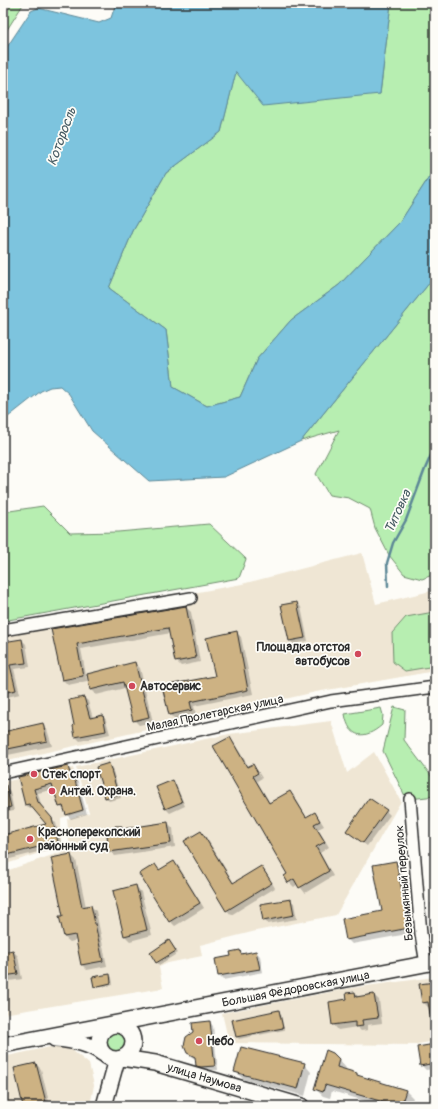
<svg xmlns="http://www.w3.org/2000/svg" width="438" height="1109" font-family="Pangolin,sans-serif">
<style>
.built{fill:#efe6d4}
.green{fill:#b7eeb1;stroke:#718c6e}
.water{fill:#7dc4de;stroke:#5c8796}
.shadow{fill:#0003}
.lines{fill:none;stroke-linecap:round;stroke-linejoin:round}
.stream{stroke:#5c8796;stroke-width:2.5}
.building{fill:#cdb283;stroke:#2b2b2b}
.street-casing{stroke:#2b2b2b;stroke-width:14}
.secondary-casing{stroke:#2b2b2b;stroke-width:18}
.street{stroke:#fdfcf7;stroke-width:11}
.secondary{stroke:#fdfcf7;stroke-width:15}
.poi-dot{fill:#d1495b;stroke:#fdfcf7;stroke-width:1.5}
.labels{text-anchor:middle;stroke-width:3.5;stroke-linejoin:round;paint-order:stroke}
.poi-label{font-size:12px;font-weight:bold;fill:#2b2b2b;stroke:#fdfcf7;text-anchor:start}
.street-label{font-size:12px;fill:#2b2b2b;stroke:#fdfcf7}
.water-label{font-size:13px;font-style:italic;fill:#445961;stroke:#fdfcf7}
</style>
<rect width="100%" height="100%" fill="#fdfcf7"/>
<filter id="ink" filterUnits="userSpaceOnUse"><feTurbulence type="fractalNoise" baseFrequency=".025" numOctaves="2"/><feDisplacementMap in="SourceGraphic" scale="8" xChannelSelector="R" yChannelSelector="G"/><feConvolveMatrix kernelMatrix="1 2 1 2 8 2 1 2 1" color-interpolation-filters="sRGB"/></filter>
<g filter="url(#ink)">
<path class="built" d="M362 553 376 604 435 590V671L316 692 3 762V628L242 584Z
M331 721 347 773 374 752 401 801 336 915 256 931 200 945 202 956 168 963 159 967 163 988 3 1014V872L70 849 67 819 89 813 76 767 229 734Z
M73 768 84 811 61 818V846L3 865V782Z
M435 977V1041L413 1045 229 1043 222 1013 351 988Z
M50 1047 72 1050 89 1064 94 1085 90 1106H3V1057Z"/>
<path class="green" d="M3 3H24L3 36Z
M391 3H435V168L400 222 339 285 291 320 257 359 240 397 207 406 173 387 166 330 109 288 133 231 166 173 221 132 236 71 380 94Z
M435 276V574L422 579 404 574 389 555 375 528 370 509 349 498 329 495 316 474 339 430 301 441Z
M43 506 70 533 118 532 209 524 246 559 239 578 3 621V512Z
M434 612 435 666 405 671 393 662 392 633 406 617Z
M394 707 405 710 404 740 435 781V796L410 799 406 798 383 751Z
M381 708 383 715 382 725C365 740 349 739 345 714Z
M104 1042a12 12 0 1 1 24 0a12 12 0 1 1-24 0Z"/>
<path class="water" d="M116 3H391L380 94 263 106 236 72 221 132 166 173 133 231 109 288 166 330 173 387 207 406 240 397 257 359 291 320 339 285 400 222 435 168V276L301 441 224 477 149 481 92 431 69 394 60 386 50 387 41 391 3 421V53L31 11 38 8 99 23 111 18Z"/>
<path class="shadow" d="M297 603 301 607 308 641 293 644 290 640Z
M186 607 191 612 200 662 181 666 176 661 171 633 81 649 86 675 135 663 140 668 153 722 139 725 134 720 125 688 96 695 91 690 88 676H86L87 681 68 685 63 680 52 630Z
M236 632 241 637 253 694 194 706 196 715 175 720 170 715 216 677Z
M22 640 26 644 30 667 14 669 20 694 3 698V643Z
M84 698 88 701 93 718 103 716 106 720 110 734 80 741 76 737 74 726Z
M42 724 47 729 52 746 3 756V733Z
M229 738 234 743 249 767 252 765 257 770 262 778 257 781 270 803 290 792 295 797 307 818 315 813 319 818 324 826 318 829 329 847 320 853 333 876 305 893 298 884 294 887 289 882V875Z
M108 764 112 768 121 798 109 801 106 798Z
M67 767 71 771 73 778 78 782 87 814 71 819 67 815 66 810H64L60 806 55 789 38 793 42 808 56 823 62 846 6 860 3 858V836L48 825 34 808 30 809 26 805 20 778Z
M172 781 176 785 185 806 170 813 166 809 157 788Z
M6 787 10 791 14 811 3 813V788Z
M386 811 390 815 367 846 347 831Z
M168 823 173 828 175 847 115 856 110 851 121 827 124 830Z
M201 832 206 837 234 883 261 867 265 871 275 888 231 915 227 910Z
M71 855 76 860 86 907 91 906 96 911 107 966 87 970 82 965 77 940 70 942 64 937V916Z
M174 862 179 867 204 908 175 926 170 921 155 865 160 870Z
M396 862 401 867 413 933 352 944 347 939 383 912Z
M136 886 141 892 152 935 130 941 125 936Z
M290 900 294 903 297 919 268 924 264 920Z
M435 902V926L432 923 430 903Z
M172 944 178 953 159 965 151 954Z
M13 951 18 956 22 979 3 982V952Z
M240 951 243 955 256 952 260 956 263 972 223 980 219 976 216 960 232 957Z
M109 975 112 977 113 985 97 988 95 986Z
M435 983V1038L430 1007H428L423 1002Z
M355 993 359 998 374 995 379 1000 382 1023 367 1025 368 1030 361 1031 357 1027 338 1030 333 1024Z
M279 1011 281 1014 284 1030 239 1039 237 1037Z
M210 1022 213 1026 218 1070H205L200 1069 197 1065 196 1059 192 1057 188 1053 194 1033Z
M435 1045V1069L426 1070 421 1065Z
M333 1053 346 1068 345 1070 357 1074 360 1077 405 1090 413 1098 410 1106H381L332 1091 330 1098 323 1096 315 1089Z
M36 1064 41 1069 50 1106H24Z
M304 1064 311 1072 305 1096 243 1079 236 1072Z"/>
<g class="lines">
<path class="stream" d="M388 586 387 563 393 543 406 520 425 469 435 446"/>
</g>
<path class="building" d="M297 602 305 638 289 641 281 605Z
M186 606 196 658 175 662 168 628 77 644 83 676 62 680 51 629Z
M237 631 248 690 190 702 192 710 169 715 162 686 215 676 206 638Z
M22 639 26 663 10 665 16 690 3 693V642Z
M135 662 149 717 133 721 123 682 90 690 87 674Z
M84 697 90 718 103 715 106 731 75 737 73 726 74 725 69 700Z
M43 723 47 741 3 750V732Z
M230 737 247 767 253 764 258 773 253 776 269 803 290 791 306 817 315 812 320 821 314 824 325 842 316 847 329 871 299 888 294 879 288 883 284 876 287 874 213 746Z
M109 763 118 794 105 798 96 767Z
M68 766 71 778 74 777 83 810 66 815 63 806 59 807 52 784 34 789 38 802 52 818 58 842 3 856V835L46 824 29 804 25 805 18 777Z
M173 780 182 802 165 809 156 787Z
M3 785H6L11 807 3 809Z
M369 798 387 810 363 843 346 831Z
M168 822 171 843 109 852 107 835 116 834 115 826H122V829Z
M201 831 233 883 261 866 272 883 226 911 184 841Z
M71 854 82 907 91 905 103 961 81 965 75 935 64 937 59 916H63L51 858Z
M174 861 200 903 169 922 139 874 155 864 159 870Z
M396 861 409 928 346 940 342 919 382 911 373 865Z
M136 885 147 930 124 936 113 891Z
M291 899 294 915 263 921 260 904Z
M169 940 176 951 156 963 150 953Z
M13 950 18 974 3 976V952Z
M240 950 241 954 256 951 260 969 218 976 215 959 231 956 230 952Z
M110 974 111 983 94 987 92 977Z
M435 982V1020H431L428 1002 422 1003 419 984Z
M355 992 356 997 374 994 378 1018 362 1020 363 1026 355 1027V1022L332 1025 329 1002 347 999 346 993Z
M279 1010 283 1028 236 1037 232 1020Z
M210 1021 215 1066 201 1067 196 1066 195 1057 187 1053 184 1046 186 1037 193 1032 192 1023Z
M435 1044V1063L420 1066 417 1047Z
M241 1047 305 1063 298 1089 234 1072Z
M326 1050 333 1053 339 1059 337 1067 357 1073V1075L406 1090 401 1106H397L325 1085 323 1092 314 1089Z
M36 1063 47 1106H23L14 1068Z"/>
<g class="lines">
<g class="street-casing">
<path id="street" d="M3 630 191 598
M3 773 331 701 435 687
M410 799 421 934 426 964"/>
</g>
<g class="secondary-casing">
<g id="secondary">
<circle cx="116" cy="1042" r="17"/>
<path d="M55 1039C70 1040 90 1044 102 1053"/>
<path id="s1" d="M3 1045 435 962"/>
<path id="s2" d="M122 1058 155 1063 301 1106"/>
<path d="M104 1106 116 1063 119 1059"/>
</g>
</g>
<use href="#street" class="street"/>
<use href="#secondary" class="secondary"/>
</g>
</g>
<g class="poi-dot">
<circle cx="358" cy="654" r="4"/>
<circle cx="132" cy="686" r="4"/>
<circle cx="34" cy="774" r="4"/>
<circle cx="52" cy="791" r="4"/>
<circle cx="30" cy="839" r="4"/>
<circle cx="199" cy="1041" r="4"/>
</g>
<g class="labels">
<g class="poi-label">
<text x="350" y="651" text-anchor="end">Площадка отстоя<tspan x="350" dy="14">автобусов</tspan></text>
<text x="140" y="690">Автосервис</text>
<text x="42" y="778">Стек спорт</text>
<text x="60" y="795">Антей. Охрана.</text>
<text x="38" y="836">Красноперекопский<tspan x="38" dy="14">районный суд</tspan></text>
<text x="207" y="1045">Небо</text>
</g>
<g class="street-label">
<text transform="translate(215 713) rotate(-12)" y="4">Малая Пролетарская улица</text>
<text transform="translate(404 883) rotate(-95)" y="4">Безымянный переулок</text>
<text dy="4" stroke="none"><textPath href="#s1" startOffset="298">Большая Фёдоровская улица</textPath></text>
<text dy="4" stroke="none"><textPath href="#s2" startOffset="85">улица Наумова</textPath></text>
</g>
<g class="water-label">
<text transform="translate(61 136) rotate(-70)" y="5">Которосль</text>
<text transform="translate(397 511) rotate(-65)" y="5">Титовка</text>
</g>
</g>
<rect width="438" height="1109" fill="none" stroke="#fdfcf7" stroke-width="16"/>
<rect x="8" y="8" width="422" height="1093" fill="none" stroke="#2b2b2b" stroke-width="1.5" filter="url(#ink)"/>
</svg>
